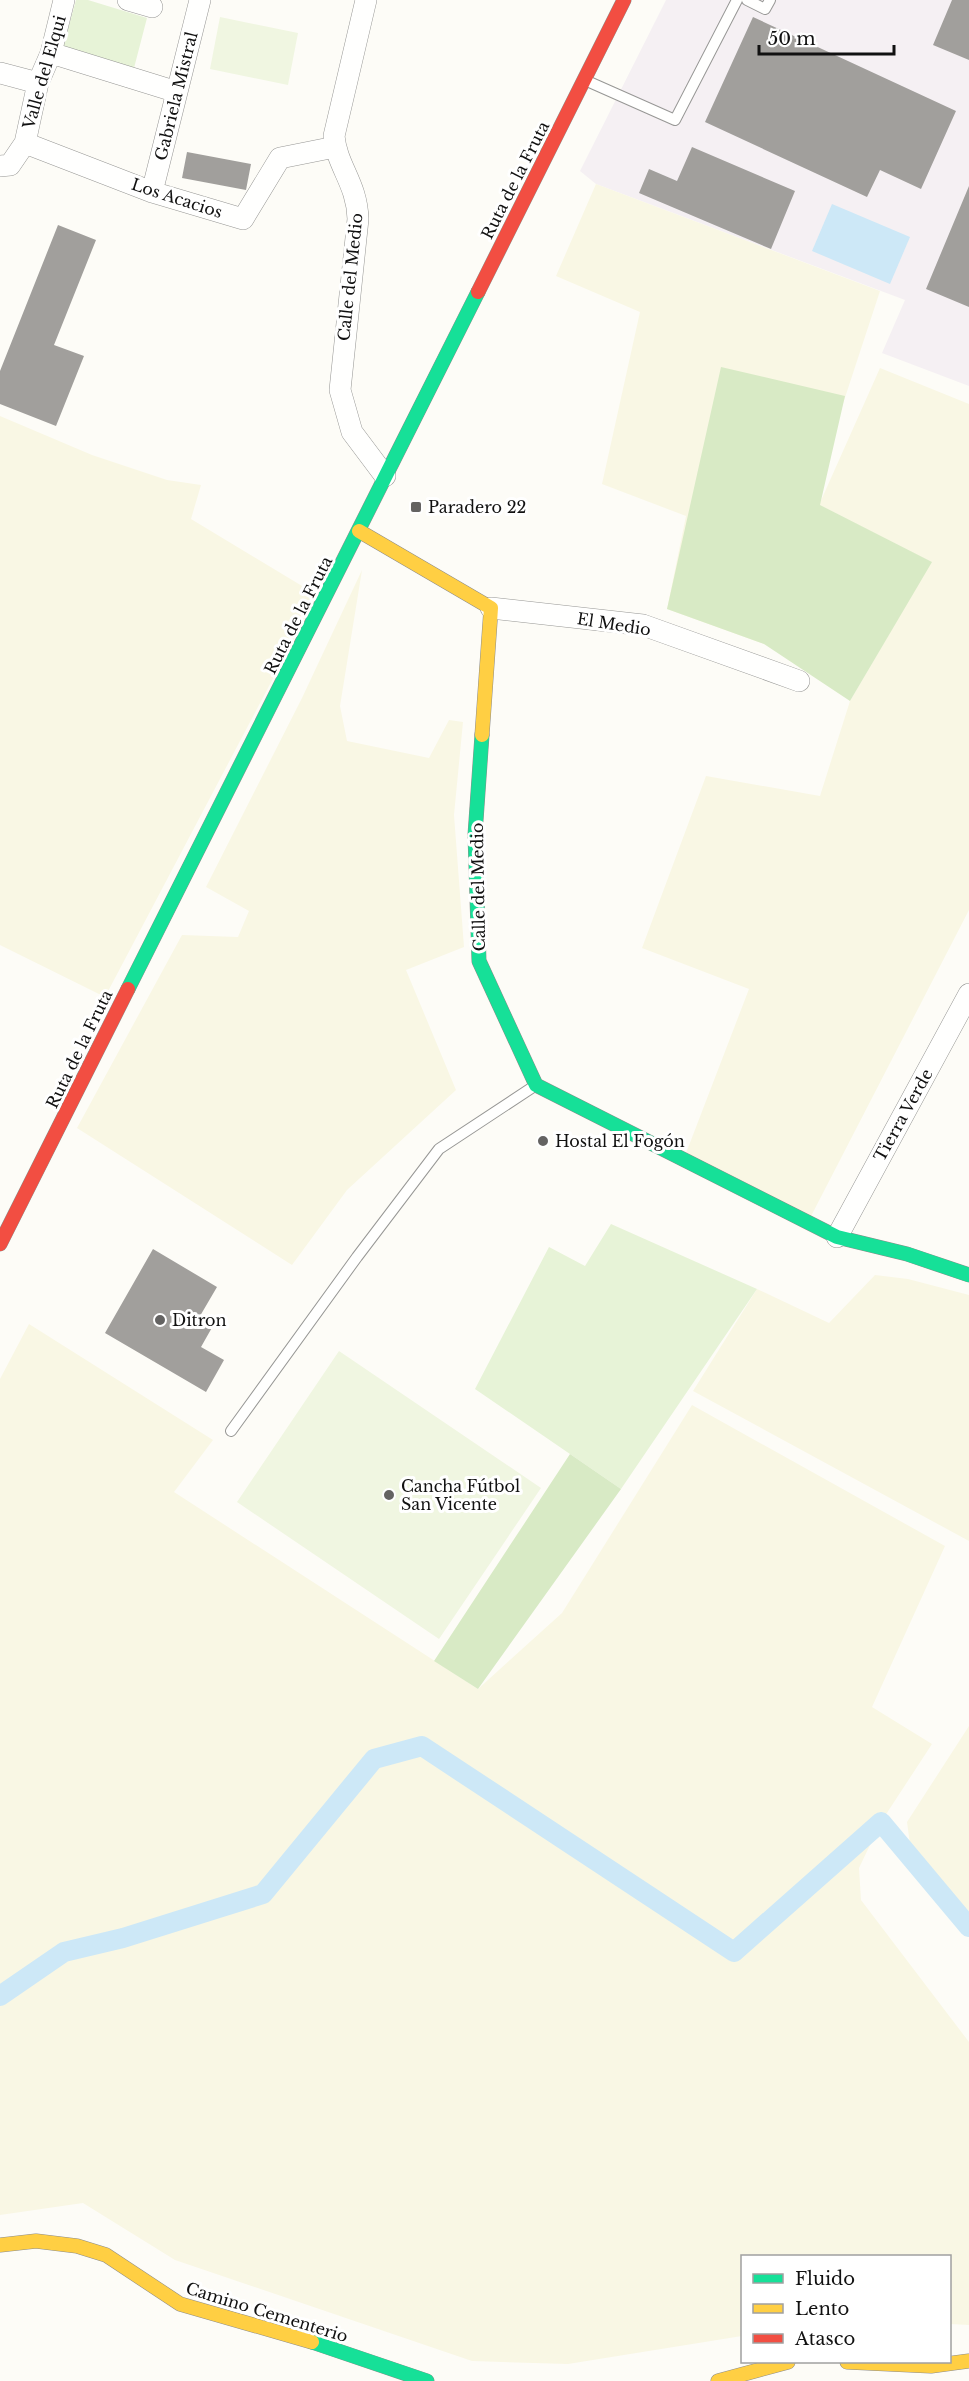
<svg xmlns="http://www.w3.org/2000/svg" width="969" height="2381" font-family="'Libre Baskerville',serif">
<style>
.industrial{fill:#f5f0f3}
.farmland{fill:#f9f7e4}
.green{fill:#e7f3d7}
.forest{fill:#d8eac5}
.pitch{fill:#f0f6e1}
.water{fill:#cde8f7}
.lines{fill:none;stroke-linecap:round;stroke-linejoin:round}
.canal{stroke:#cde8f7;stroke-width:20}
.building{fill:#a19f9c}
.lane-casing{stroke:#979795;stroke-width:12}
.street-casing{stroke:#979795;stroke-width:22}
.fast-casing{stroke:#8e8d8b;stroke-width:15}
.slow-casing{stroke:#8e8d8b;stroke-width:15}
.jam-casing{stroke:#8e8d8b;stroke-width:15}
.lane{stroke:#fffffe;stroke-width:10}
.street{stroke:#fffffe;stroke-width:21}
.fast{stroke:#16e098;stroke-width:14}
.slow{stroke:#ffcf43;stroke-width:14}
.jam{stroke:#f24e42;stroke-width:14}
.poi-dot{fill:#646362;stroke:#fff;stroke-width:2}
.labels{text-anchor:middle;stroke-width:6;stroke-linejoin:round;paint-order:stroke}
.street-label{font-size:16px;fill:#111;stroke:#fff}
.poi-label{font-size:16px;fill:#111;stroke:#fff;text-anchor:start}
</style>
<rect width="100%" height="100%" fill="#fdfcf7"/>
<path class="industrial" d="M666 0H969V386L882 353 905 300 596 184 580 171Z"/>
<path class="farmland" d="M596 184 880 291 764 644 667 609 686 516 602 484 640 312 556 276Z
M880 368 969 404V910L808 1222 683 1161 749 989 642 948 706 776 820 796 850 701 931 562 819 505Z
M0 416 92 455 167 480 201 485 191 519 317 595 105 997 0 945Z
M362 570 340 706 347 741 429 758 449 720 463 722 454 815 464 947 406 970 456 1090 347 1190 292 1265 77 1128 182 935 238 937 249 911 206 887 302 698Z
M875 1275 908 1279 969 1295V1541L693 1391 757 1289 829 1323Z
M29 1324 213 1440 174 1492 478 1689 562 1613 692 1405 945 1546 872 1707 932 1744 881 1822 859 1868 861 1900 969 2042V2325L950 2324V2256H742V2336L568 2364 472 2361 175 2260 83 2203 0 2215V1379Z
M969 1726V1927L912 1859 907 1822Z"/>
<path class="green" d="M76 0H88L147 18 134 68 63 47Z
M611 1224 757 1289 621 1489 475 1389 549 1247 585 1266Z"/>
<path class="forest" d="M721 367 845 396 820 505 932 562 850 701 764 644 667 609Z
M570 1454 621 1489 478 1689 434 1661Z"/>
<path class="pitch" d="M220 17 298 33 288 85 210 69Z
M339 1351 541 1488 439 1639 237 1502Z"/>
<path class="water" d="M832 204 910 237 890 284 812 251Z"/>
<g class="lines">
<path class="canal" d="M0 1996 64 1952 123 1938 263 1894 374 1759 422 1746 734 1952 881 1822 969 1927"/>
</g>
<path class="building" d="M952 0H969V60L933 45Z
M753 17 956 111 921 189 880 170 867 197 705 122Z
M692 147 795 191 771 249 639 193 649 169 677 181Z
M187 152 251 164 246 190 182 178Z
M969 186V307L926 289Z
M58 225 96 240 54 345 84 356 56 426 0 404V371Z
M153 1249 217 1287 200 1316 214 1324 201 1347 224 1360 206 1392 105 1333Z"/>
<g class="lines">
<g class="lane-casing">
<path id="lane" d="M747 0 765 9 770 0
M587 81 675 120 737 0
M231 1431 357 1257 439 1149 536 1085"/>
</g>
<g class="street-casing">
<path id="street" d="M128 0 152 7
M366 0 334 136C337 167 357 183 358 219L340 390 352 432 385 476
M51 53 177 92
M0 73 38 83
M25 143 152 192 243 219 280 158 335 147
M0 166 10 165 25 143 38 83 51 53 64 0
M152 192 200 0
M491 608 643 625 799 681
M837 1237 969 994"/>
</g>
<g class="fast-casing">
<path id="fast" d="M482 735 475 835 479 961 536 1085 837 1237 907 1254 969 1275
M128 989 478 292
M312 2342 427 2381"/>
</g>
<g class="slow-casing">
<path id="slow" d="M359 531 491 608 482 735
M0 2245 36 2241 77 2246 106 2255 180 2304 312 2342
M847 2362 931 2366 969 2361
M718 2381 788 2362"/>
</g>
<g class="jam-casing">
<path id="jam" d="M478 292 624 0
M0 1244 128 989"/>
</g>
<use href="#lane" class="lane"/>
<use href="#street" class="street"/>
<use href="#fast" class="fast"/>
<use href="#slow" class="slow"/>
<use href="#jam" class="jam"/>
</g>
<g class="poi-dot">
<rect x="410" y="501" width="12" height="12" rx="3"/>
<circle cx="543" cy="1141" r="6"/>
<circle cx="160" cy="1320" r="6"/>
<circle cx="389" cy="1495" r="6"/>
</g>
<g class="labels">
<g class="street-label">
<text transform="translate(44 72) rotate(-74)" y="6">Valle del Elqui</text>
<text transform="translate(176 96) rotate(-76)" y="6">Gabriela Mistral</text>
<text transform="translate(515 180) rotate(-63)" y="6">Ruta de la Fruta</text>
<text transform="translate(177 198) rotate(18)" y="6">Los Acacios</text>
<text transform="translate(350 277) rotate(-84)" y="6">Calle del Medio</text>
<text transform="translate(298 615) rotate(-63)" y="6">Ruta de la Fruta</text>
<text transform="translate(614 624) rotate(9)" y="6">El Medio</text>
<text transform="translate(478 887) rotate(-91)" y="6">Calle del Medio</text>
<text transform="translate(79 1049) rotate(-64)" y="6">Ruta de la Fruta</text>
<text transform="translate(903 1115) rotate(-61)" y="6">Tierra Verde</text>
<text transform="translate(267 2312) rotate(17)" y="6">Camino Cementerio</text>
</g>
<g class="poi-label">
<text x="428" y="513">Paradero 22</text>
<text x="555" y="1147">Hostal El Fogón</text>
<text x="172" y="1326">Ditron</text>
<text x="401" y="1492">Cancha Fútbol<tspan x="401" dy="18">San Vicente</tspan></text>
</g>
</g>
<rect x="741" y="2255" width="210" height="108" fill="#ffffff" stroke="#a0a0a0" stroke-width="1.5"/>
<rect x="753" y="2274" width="30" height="9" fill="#16e098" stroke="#a0a0a0" stroke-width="1.5"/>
<text x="795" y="2285" font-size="18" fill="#111111">Fluido</text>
<rect x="753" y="2304" width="30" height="9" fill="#ffcf43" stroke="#a0a0a0" stroke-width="1.5"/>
<text x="795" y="2315" font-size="18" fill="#111111">Lento</text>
<rect x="753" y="2334" width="30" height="9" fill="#f24e42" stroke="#a0a0a0" stroke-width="1.5"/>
<text x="795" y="2345" font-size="18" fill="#111111">Atasco</text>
<path d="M759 45v9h135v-9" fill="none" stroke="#111111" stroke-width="3"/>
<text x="768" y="45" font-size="18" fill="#111111" stroke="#ffffff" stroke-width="4.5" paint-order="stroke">50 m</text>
</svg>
